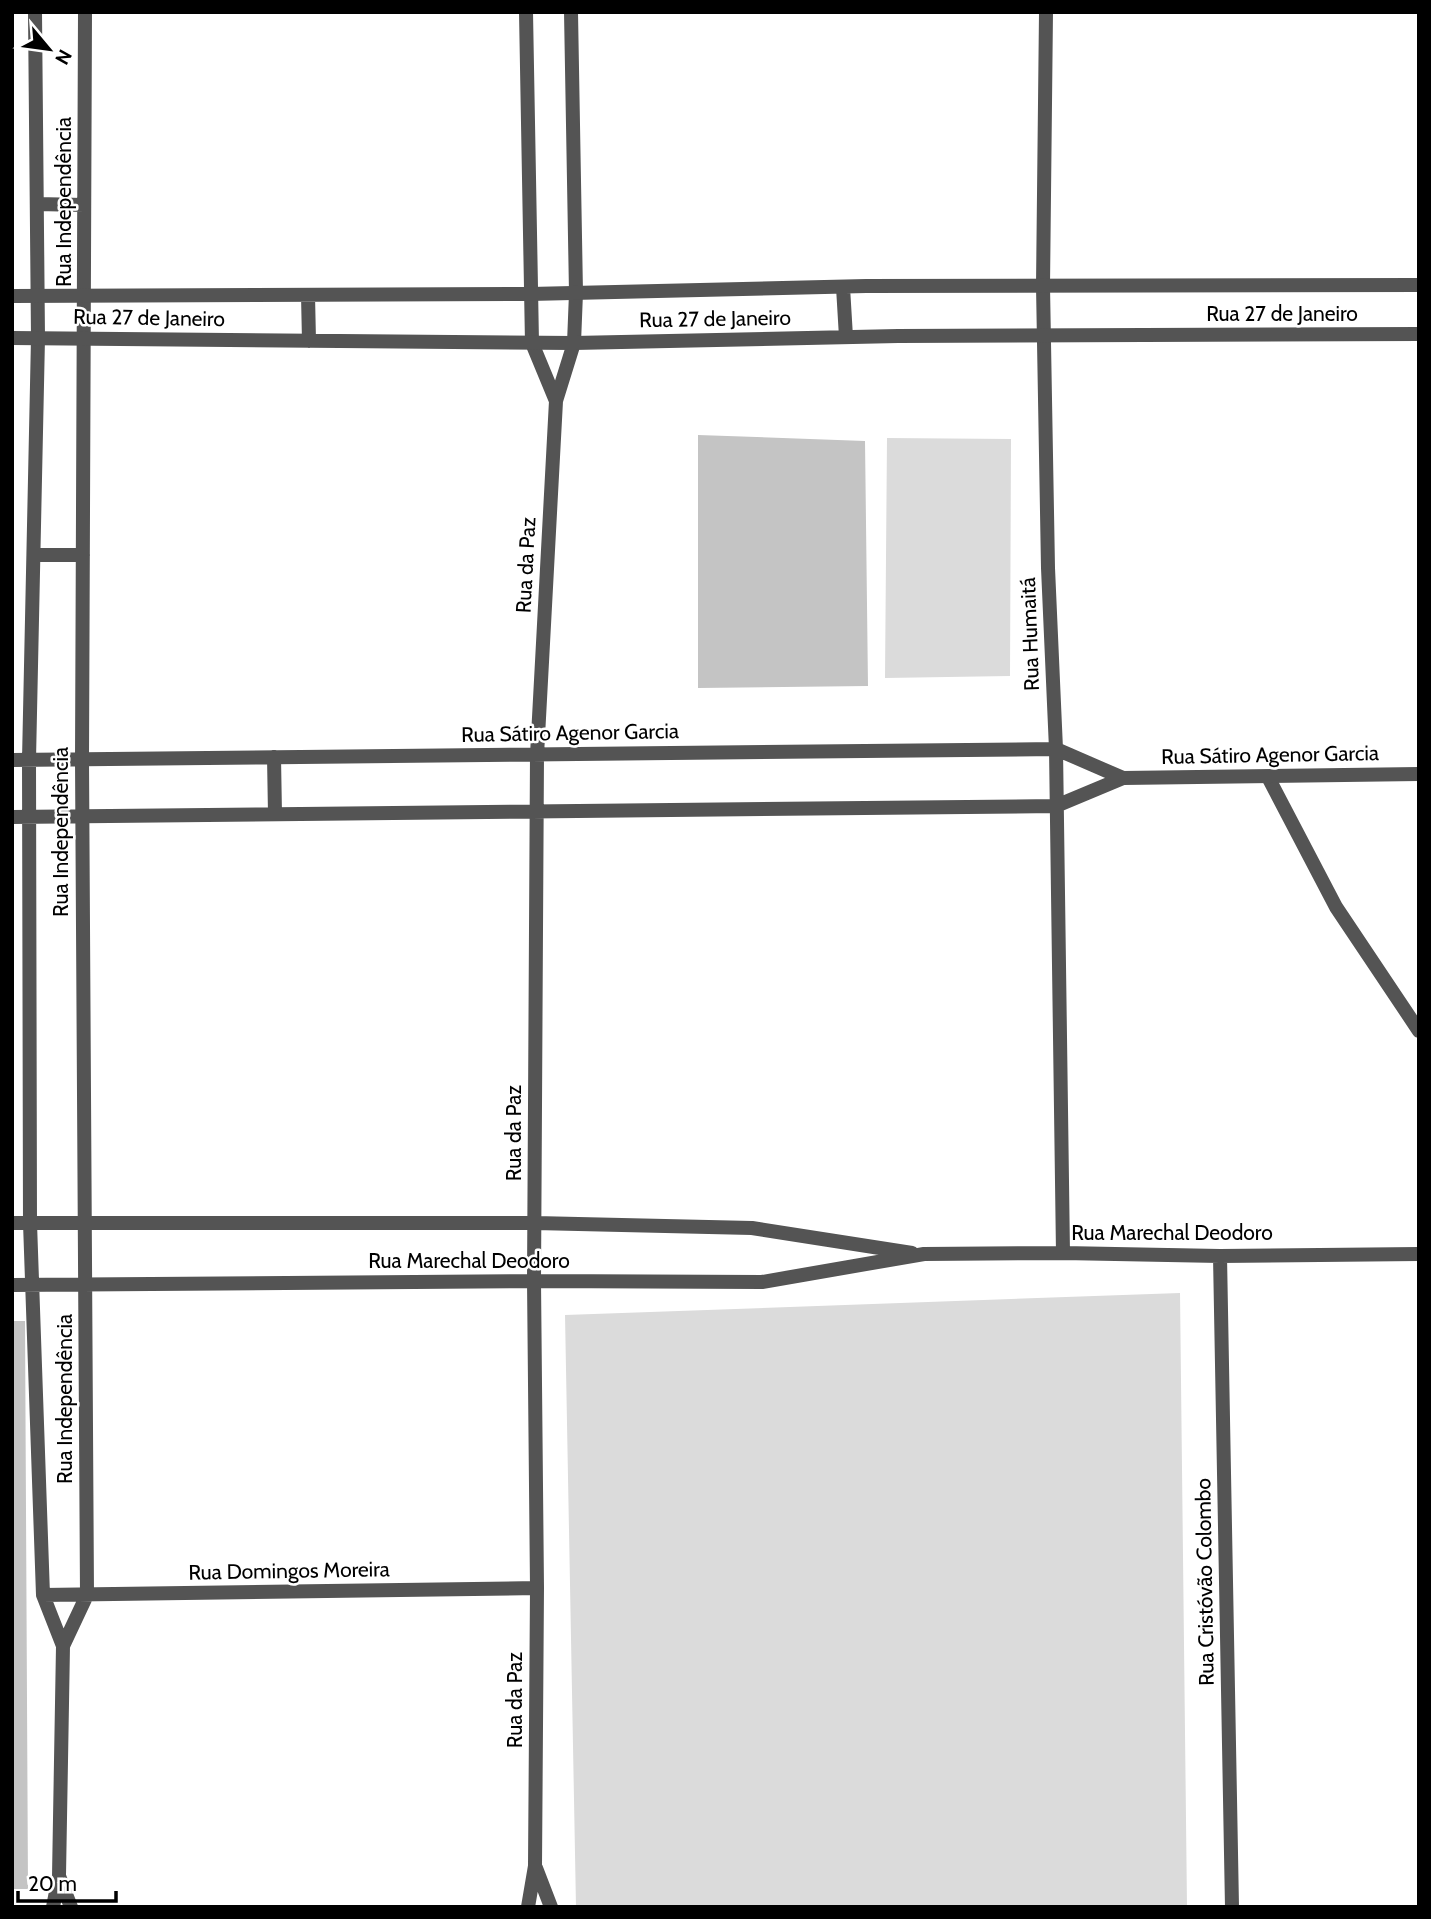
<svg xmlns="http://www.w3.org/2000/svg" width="1431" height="1919" font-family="Cabin,sans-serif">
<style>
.green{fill:#dbdbdb}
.building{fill:#c4c4c4}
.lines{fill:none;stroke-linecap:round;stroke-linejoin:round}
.service{stroke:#545454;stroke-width:14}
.minor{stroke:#545454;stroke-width:14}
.tertiary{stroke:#545454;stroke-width:14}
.labels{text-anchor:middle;stroke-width:5;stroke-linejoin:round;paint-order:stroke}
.street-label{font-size:21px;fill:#000;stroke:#fff}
</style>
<rect width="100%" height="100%" fill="#fff"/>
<path class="green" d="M887 438 1011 439 1010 676 885 678Z
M1180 1293 1187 1907H576L565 1315Z"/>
<path class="building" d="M698 435 865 441 868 686 698 688Z
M12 1321H25L28 1889H12Z"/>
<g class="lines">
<path class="service" d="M1268 777 1336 907 1419 1031"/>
<path class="minor" d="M35 12 38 338 29 760 30 1223 43 1595 63 1646 59 1876 53 1907
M526 12 532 343 556 401
M1046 12 1043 286 1048 568 1056 749 1063 1253
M37 204 84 205
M34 555H83
M274 757 275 814
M12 760 1056 749 1123 778 1419 774
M12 817 1056 806 1123 778
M12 1223H535L752 1228 912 1253
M1220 1256 1232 1907
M12 1285 534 1281 762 1282 924 1254 1063 1253 1220 1256 1419 1254
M43 1595 537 1588
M63 1646 87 1595 82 760 85 12
M536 1868 551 1907
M59 1876 71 1907
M528 1907 535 1866 537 1588 534 1281 537 755 556 401 574 343 576 293 571 12"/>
<path class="tertiary" d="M843 287 846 337
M308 295 309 341
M12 296 530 294 866 286 1419 285
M12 338 574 343 898 336 1419 334"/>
</g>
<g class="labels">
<g class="street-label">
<text transform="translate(64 202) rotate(-90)" y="7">Rua Independência</text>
<text x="1282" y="321">Rua 27 de Janeiro</text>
<text transform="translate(149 318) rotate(1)" y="7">Rua 27 de Janeiro</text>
<text transform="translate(715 319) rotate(-1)" y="7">Rua 27 de Janeiro</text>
<text transform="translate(526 565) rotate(-87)" y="7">Rua da Paz</text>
<text transform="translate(1030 634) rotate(-92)" y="7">Rua Humaitá</text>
<text transform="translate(570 733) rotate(-1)" y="7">Rua Sátiro Agenor Garcia</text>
<text transform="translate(1270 755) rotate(-1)" y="7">Rua Sátiro Agenor Garcia</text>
<text transform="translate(61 832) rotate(-90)" y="7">Rua Independência</text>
<text transform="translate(514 1133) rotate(-90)" y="7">Rua da Paz</text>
<text x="1172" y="1240">Rua Marechal Deodoro</text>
<text x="469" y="1268">Rua Marechal Deodoro</text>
<text transform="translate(65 1399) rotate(-90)" y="7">Rua Independência</text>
<text transform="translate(289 1571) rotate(-1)" y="7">Rua Domingos Moreira</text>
<text transform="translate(1205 1582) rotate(-91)" y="7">Rua Cristóvão Colombo</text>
<text transform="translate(515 1700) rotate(-90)" y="7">Rua da Paz</text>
</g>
</g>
<rect width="1431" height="1919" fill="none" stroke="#000000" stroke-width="28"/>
<g transform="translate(49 49) rotate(119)" stroke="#ffffff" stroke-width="5" paint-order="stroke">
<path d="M0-5L12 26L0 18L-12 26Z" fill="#000000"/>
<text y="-10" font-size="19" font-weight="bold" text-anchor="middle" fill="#000000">N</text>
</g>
<path d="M18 1891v10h98v-10" fill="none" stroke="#000000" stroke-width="3.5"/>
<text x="28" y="1891" font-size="21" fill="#000000" stroke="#ffffff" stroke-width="5" paint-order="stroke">20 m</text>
</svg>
